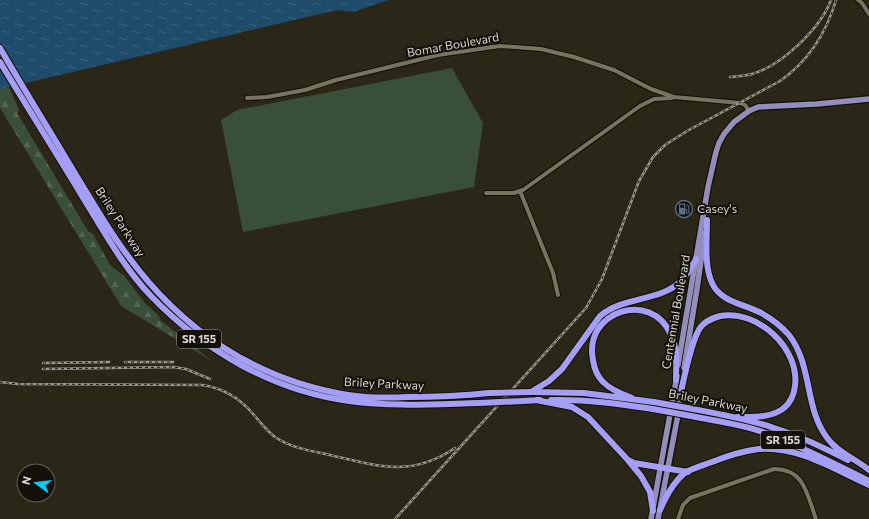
<svg xmlns="http://www.w3.org/2000/svg" width="869" height="519" font-family="Commissioner,sans-serif">
<style>
.grass{fill:#3a4f38}
.forest{fill:url(#forest-firs)}
.water{fill:url(#water-ripples)}
.lines{fill:none;stroke-linecap:round;stroke-linejoin:round}
.minor-casing{stroke:#131003;stroke-width:6}
.major-casing{stroke:#131003;stroke-width:8}
.highway-casing{stroke:#131003;stroke-width:8}
.minor{stroke:#777462;stroke-width:4}
.major{stroke:#938dbb;stroke-width:5.5}
.highway{stroke:#a59ef6;stroke-width:6}
.rail-casing{stroke:#9a988c;stroke-width:2.5}
.rail{stroke:#121009;stroke-width:1;stroke-dasharray:3;stroke-linecap:butt}
.highway-bridge-casing{stroke:#131003;stroke-width:8;stroke-linecap:butt}
.highway-bridge{stroke:#a59ef6;stroke-width:6}
.labels{text-anchor:middle;stroke-width:4;stroke-linejoin:round;paint-order:stroke}
.shield{fill:#121009;stroke:#9d9b92;stroke-width:1}
.shield-label{font-size:11px;font-weight:bold;fill:#d9d7cd}
.street-label{font-size:12px;fill:#d9d7cd;stroke:#121009}
.poi-label{font-size:12px;fill:#d9d7cd;stroke:#121009;text-anchor:start}
</style>
<defs>
<pattern id="forest-firs" width="22" height="20" patternUnits="userSpaceOnUse"><rect width="22" height="20" fill="#3a4f38"/><path d="M5 1l3.5 6h-7zM16 11l3.5 6h-7z" fill="#566854"/></pattern>
<pattern id="water-ripples" width="26" height="14" patternUnits="userSpaceOnUse"><rect width="26" height="14" fill="#1e4c6a"/><path d="M2 4q2-2 4 0t4 0M15 11q2-2 4 0t4 0" fill="none" stroke="#3e657e"/></pattern>
</defs>
<rect width="100%" height="100%" fill="#2b2718"/>
<path class="grass" d="M452 68 483 123 474 187 243 232 221 120 237 110Z"/>
<path class="forest" d="M9 87 19 110 17 113 88 231 93 234 110 265 124 276 145 303 159 316 160 320 212 361 121 306 0 108V89Z"/>
<path class="water" d="M0 0H389L353 12 337 10 0 89Z"/>
<g class="lines">
<g class="minor-casing">
<path id="minor" d="M858 0 862 3 869 14
M247 98 267 97 305 90 336 80 438 55 500 46 541 49 574 57 614 70 651 89 674 97 740 103 745 105 749 111
M520 191 553 273 558 295
M486 193H514L523 190 640 106 654 99 672 98
M678 519 683 505 690 498 774 469C805 469 807 495 816 519"/>
</g>
<g class="major-casing">
<path id="major" d="M678 365 708 187 716 152 719 143 724 134 734 122 749 111 758 107 817 104 869 99
M684 368 697 289 705 233
M651 519 677 376
M658 519 677 420 680 393"/>
</g>
<g class="highway-casing">
<path id="highway" d="M0 48C25 91 51 133 76 175 92 201 107 228 125 252 180 329 255 380 348 395 367 398 388 398 407 397 434 397 461 396 489 393
M0 62C27 107 55 151 82 196 103 230 123 267 151 296 203 350 273 391 349 401 392 407 436 404 480 403
M707 220C707 239 704 266 712 283 721 303 746 304 763 314 772 319 782 327 789 335 813 366 804 409 828 439 838 453 856 459 869 470
M531 392 549 381 562 369 600 316C624 296 658 302 680 282 687 276 692 266 696 259
M532 392 584 393 654 402
M680 396C684 379 691 341 700 328 704 322 713 318 720 316 758 309 800 349 795 386 794 394 790 403 784 408 772 418 752 417 737 417
M632 398C622 394 611 390 603 382 597 376 594 367 593 360 583 311 652 289 671 335 678 349 676 365 676 380
M536 400 572 407 588 417 627 459 641 476 650 492 653 511
M551 400C585 399 619 404 653 409
M523 401 540 400
M693 409C720 414 748 419 774 428 800 436 824 448 848 460
M691 416C715 421 740 424 763 432 799 445 833 463 867 480
M630 461 634 463 688 472
M660 510C666 496 674 481 686 472 694 468 704 465 712 462 727 456 743 451 759 449 799 446 835 470 869 485"/>
</g>
<use href="#minor" class="minor"/>
<use href="#major" class="major"/>
<use href="#highway" class="highway"/>
<g class="rail-casing">
<path id="rail" d="M730 77C737 76 745 76 752 74 781 66 820 29 831 0
M125 362H173
M43 363 109 362
M43 369 174 367 186 369 210 379
M0 382 18 384 202 385C224 388 240 398 254 415 261 423 267 431 275 437 291 448 311 451 330 455 377 466 411 478 455 448
M395 519 586 308 602 279 639 181 653 157 665 145 687 131 780 81C809 61 826 34 836 0"/>
</g>
<use href="#rail" class="rail"/>
<g class="highway-bridge-casing">
<path id="highway-bridge" d="M489 393 531 392
M654 402 693 409
M480 403 523 401
M653 409 691 416"/>
</g>
<use href="#highway-bridge" class="highway-bridge"/>
</g>
<defs>
<g id="fuel-ring" transform="scale(0.9)"><circle r="9.5" fill="#121009" stroke="#5c6f8a" stroke-width="1.5"/><path d="M-5.5-6h7V0h2V4h1.3V-2.5L3-4.5l.8-.8L6-3V5H2.5V1h-1V6h-7ZM-4.2-4.7v3.2H.2V-4.7Z" fill="#5c6f8a"/></g>
</defs>
<g fill-rule="evenodd">
<use href="#fuel-ring" x="684" y="209"/>
</g>
<g class="labels">
<g class="shield">
<rect x="177" y="330" width="44" height="18" rx="3"/>
<rect x="761" y="431" width="44" height="18" rx="3"/>
</g>
<g class="shield-label">
<text x="199" y="343">SR 155</text>
<text x="783" y="444">SR 155</text>
</g>
<g class="street-label">
<text transform="translate(453 45) rotate(-10)" y="4">Bomar Boulevard</text>
<text transform="translate(120 222) rotate(57)" y="4">Briley Parkway</text>
<text transform="translate(676 312) rotate(-80)" y="4">Centennial Boulevard</text>
<text transform="translate(384 384) rotate(3)" y="4">Briley Parkway</text>
<text transform="translate(708 401) rotate(11)" y="4">Briley Parkway</text>
</g>
<g class="poi-label">
<text x="697" y="213">Casey's</text>
</g>
</g>
<g transform="translate(36 483) rotate(285)"><circle r="19" fill="#121009" stroke="#626057"/>
<path d="M0-3L7 15L0 10L-7 15Z" fill="#05cbf9"/>
<text y="-6" font-size="11" font-weight="bold" text-anchor="middle" fill="#d9d7cd">N</text>
</g>
</svg>
